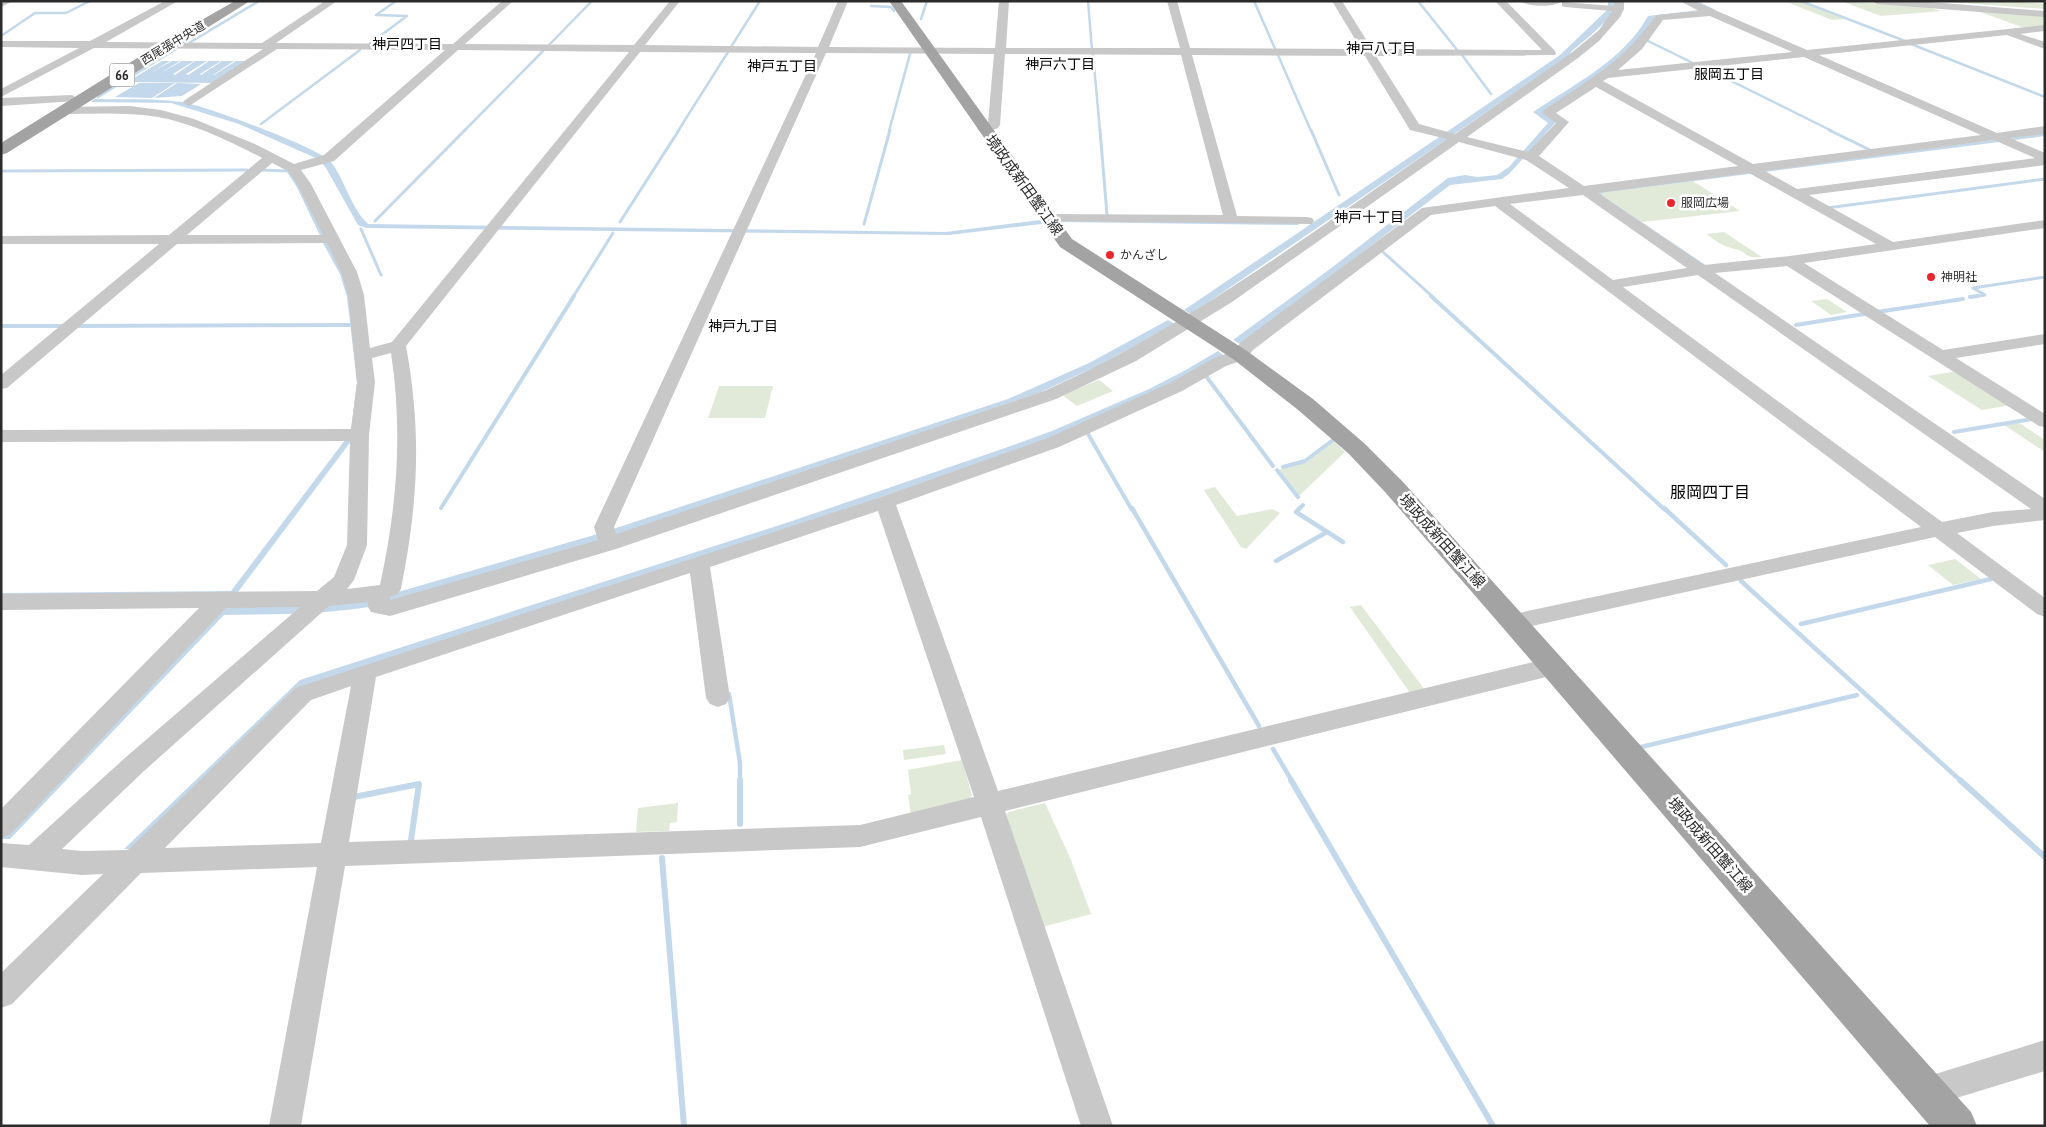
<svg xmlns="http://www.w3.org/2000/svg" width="2046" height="1127" font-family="'PT Sans Narrow','Noto Sans JP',sans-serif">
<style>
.green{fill:#e1ead8}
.water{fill:#c3d9eb}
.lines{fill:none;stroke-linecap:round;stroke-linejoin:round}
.stream-far4{stroke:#c3d9eb;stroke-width:2.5}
.stream-far3{stroke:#c3d9eb;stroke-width:3}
.stream-far2{stroke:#c3d9eb;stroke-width:4}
.stream-far1{stroke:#c3d9eb;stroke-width:4.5}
.stream{stroke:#c3d9eb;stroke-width:6}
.minor{fill:#c8c8c8;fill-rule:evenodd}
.major{fill:#a3a3a3;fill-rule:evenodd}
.poi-dot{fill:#e9272c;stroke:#fff;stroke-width:2}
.labels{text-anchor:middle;stroke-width:5;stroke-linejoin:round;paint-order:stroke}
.far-street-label{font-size:12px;fill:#2b2b2b;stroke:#fff}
.far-poi-label{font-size:12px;fill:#2b2b2b;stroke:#fff;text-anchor:start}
.far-neighbourhood-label{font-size:14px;fill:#000;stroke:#fff}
.shield{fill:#fff;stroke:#6b6b6b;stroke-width:1}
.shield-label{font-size:14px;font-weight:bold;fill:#2b2b2b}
.street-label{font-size:15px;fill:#2b2b2b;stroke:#fff}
.neighbourhood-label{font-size:16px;fill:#000;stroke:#fff}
</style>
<rect width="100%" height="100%" fill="#fff"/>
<path class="green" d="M1784 1H1800L1845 19 1832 20Z
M1841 1 1928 7 1941 11 1881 16Z
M1933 1H2011L2045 4V9Z
M1975 10 2045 15V27L2027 29Z
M1693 181 1740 211 1642 222 1603 196 1601 193Z
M1724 232 1762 257C1743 259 1747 251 1735 249 1724 247 1716 241 1706 234Z
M1827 299 1847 312 1831 315 1811 301Z
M1957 371 2011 405 1982 410 1928 376Z
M1099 380 1113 391 1077 406 1062 395Z
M719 386H773L765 418H708Z
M2019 423 2045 440V452L2004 425Z
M1334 441 1345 452 1299 496 1278 470 1307 462Z
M1215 487 1237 516 1272 509 1280 513 1246 549 1241 547 1204 490Z
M1955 559 1981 579 1953 585 1928 565Z
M1361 605 1425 690 1410 693 1350 607Z
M944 745 946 754 904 760 903 750Z
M962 760 972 795 969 801 911 815 908 795 911 794 908 770Z
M678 803 677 822 670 823 669 831 636 832 638 808Z
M1045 803 1071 860 1091 914 1042 927 1004 819 1008 812Z"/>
<path class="water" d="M1608 1H1615C1616 18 1583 41 1571 52L1570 55 1191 314 1184 310 1560 55 1608 9Z
M1691 1H1697L1716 10 1655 16C1640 53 1576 90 1542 113L1556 122 1509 174 1502 179 1450 185 1242 345 1233 340 1330 269 1448 178 1465 175 1478 177 1497 175 1509 167 1548 123 1533 112C1573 85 1625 59 1648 16L1708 9Z
M162 61H170L152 72 172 61H180L159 74 182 61H194L173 74 175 75 195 61H207L186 74 188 75 209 61H221L200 74 201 75 211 68H218H212L222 61H234L213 75H214L236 61H247L237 68H230L236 69 213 83 127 82Z
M139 83H175L152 98 115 97Z
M177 83 201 84 182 96 154 98Z
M94 99C123 100 153 98 182 102 203 105 320 148 331 162 345 180 351 208 368 224L946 232 1056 218 1301 221 1298 225 1058 222 949 235 367 228 358 225 326 168 318 159 239 124 171 103 91 102Z
M2045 133V136L1601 193 1603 196 1707 266 1704 267 1595 193Z
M327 242 343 274 350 296 361 382 355 430H351L357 383 347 297 340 274 323 243Z
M1168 320 1175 324 1097 366 1041 392 630 531 385 604C332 615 278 614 224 615L10 839H1L223 607 374 599 601 533 1008 399 1089 363Z
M1218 351 1223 355 1173 383 1039 442 804 524 310 684 135 850 124 849 300 680 792 521 1005 448 1052 431 1149 389 1184 371Z
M345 440H352L235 596 1 597V593L231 591Z"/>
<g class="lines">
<path class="stream-far4" d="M1088 1 1092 50
M1254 1 1276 51
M1418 1 1458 51
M1801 1 1905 41
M871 6 891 7 894 11
M921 19 927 1
M1 36 35 13H66L90 1
M1648 41 1695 64
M189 43 259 1
M1911 44 2045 97
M368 45 407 16 376 15 396 1
M548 46 592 1
M731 47 760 1
M1093 54 1100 131
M1278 55 1311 131
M1462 55 1491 94
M1701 66 1832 131
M98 97 176 49
M261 124 360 50
M464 131 543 51
M678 131 728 52
M889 131 910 54"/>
<path class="stream-far3" d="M1100 130 1107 215
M1311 130 1339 195
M1829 130 1870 150
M261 170 288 171 298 186 322 236
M1 171 247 170
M1827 208 2045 179
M375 221 465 130
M620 222 679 130
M864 224 890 130
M361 229 381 275
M1383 252 1433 297
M573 297 613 233
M1970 297 1985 295 1973 288 2045 277"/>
<path class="stream-far2" d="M1431 296 1665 510
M1970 297 1978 296
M1877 312 1963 299
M1796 325 1864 314
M1 326H62
M78 326 349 325
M1206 376 1273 466
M1954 432 2032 419
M1088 434 1132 510
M1283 467 1305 461 1333 440
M1277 470 1298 497
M441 508 574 296
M1298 510 1303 505"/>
<path class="stream-far1" d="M1132 508 1259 726
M1300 508 1296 512 1343 542
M1664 508 1726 565
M1276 561 1327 532
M1741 581 1961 781
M1801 624 1991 579
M729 694 740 763V781
M1637 748 1857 695
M1273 749 1292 781"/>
<path class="stream" d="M740 780V824
M1291 780 1493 1126
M1960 780 2045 857
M354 797 419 784 411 840
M662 858 684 1126"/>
<path class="minor" d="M1 1H13L1 7Z
M165 1H178L106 42 262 43 325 1H337L276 43 453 44 502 1H513L465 44 634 45 670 1H680L645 45 818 47 838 1H848L829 47 995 48 999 1H1009L1006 48H1180L1167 1H1177L1190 48 1361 49 1332 1H1342L1372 49 1542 50 1495 1H1506L1555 51 1556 53 1555 55 1376 56 1419 124 1455 134 1570 54 1599 30 1612 11 1565 7 1562 6V2L1614 6V1H1624V9L1620 17 1599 41 1578 58 1467 137 1528 152 1556 123 1542 113 1544 110C1587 81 1626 60 1656 15L1699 11 1680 1H1694L1807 50 2045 25V31L2020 34 2045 42V49L2007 35 1819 55 1997 133 2045 126V134L2010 138 2045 153V165L1809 195 1893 242 2045 220V228L1804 263 1943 350 2045 334V344L1956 358 2045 414V427L2039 426 1787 266 1715 273 2045 499V520L1993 526 1957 533 2045 598V617L2037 614 1935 537 1514 630 1506 628 1503 622 1506 616 1514 614 1921 527 1495 206 1431 215 1253 350 1246 359 1226 366 1182 391 1059 447 896 505 998 791 1554 657 1562 660 1566 666 1562 672 1554 675 1005 811 1113 1126H1081L981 817 860 847 345 866 301 1126H269L317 867 141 873 12 1004 1 1008V973L103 874 82 875 1 867V843L29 845 126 757 300 607 226 608 10 835 1 838V809L199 608 1 610V594L317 591 334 577 347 545 350 441 1 442V430L351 429 357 382 348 295 341 272 327 243 177 244 7 388 1 389V375L159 244H1V236L169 235 262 158C232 142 192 123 158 117 127 112 96 114 65 114L61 113 59 110 61 107 130 106 161 110 194 119 257 145 294 164 324 155 445 50 277 49 189 106 185 104 183 102 185 100 263 49 94 48 1 97V89L79 48 1 47V41H90ZM1710 16 1792 52 1618 70 1642 49 1663 20ZM458 50 629 52 392 342 370 348 364 295 357 272 311 184 301 170 334 161ZM640 52 816 53 594 527 598 540 390 600V597L398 594 401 589C418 503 422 433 406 346ZM826 53 994 54 988 123 977 129 983 133 998 128 1000 125 1005 54 1181 55 1223 215 1041 214 1039 217 1041 220 1046 221 1312 224 1314 221 1312 218 1307 217 1237 216 1192 55 1365 56 1410 130 1447 139C1316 229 1189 327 1044 391L616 534 614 527ZM1804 57 1981 135 1753 164 1603 81 1608 78ZM1596 87 1738 166 1584 186 1539 156 1569 122 1556 113ZM1994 140 2035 158 1797 189 1765 171ZM1459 142 1526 160 1569 188 1422 208 1241 342 1234 351 1214 358 1170 383 1045 439 878 498 295 688 128 850 82 851 62 849 144 771 329 606 368 602V607L371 612 390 616 616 549 1056 399 1136 361 1232 302ZM272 163 288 171 297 184 323 235H187ZM1749 173 1876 244 1790 256 1704 265 1598 193ZM1583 195 1687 268 1613 280 1510 204ZM1698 275 2031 509 1993 512 1942 522 1623 287ZM391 353C403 432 397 507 380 585L347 589 354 580 367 545 369 435 375 382 372 358ZM878 511 974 797 860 825 349 842 376 677 690 573 706 698 710 704 718 707 726 704 730 698 710 567ZM351 686 321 843 165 848 311 700Z
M1519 1H1559L1560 2C1553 8 1527 6 1519 1Z
M1872 1H1918L2045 11V17L1877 4Z
M72 95 78 99 76 101 1 106V98Z
M2045 1040V1071L1927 1107 1916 1102 1911 1091 1916 1080Z"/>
<path class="major" d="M235 1H250L7 153 1 155V143L163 42Z
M889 1H901L1072 239 1247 351 1313 399 1365 444 1403 482 1971 1112 1977 1126H1930L1504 629 1385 492 1349 454 1297 409 1233 359 1060 247Z"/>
</g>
<g class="poi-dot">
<circle cx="1671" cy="203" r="5"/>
<circle cx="1110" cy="255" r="5"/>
<circle cx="1931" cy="277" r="5"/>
</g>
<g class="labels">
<g class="far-street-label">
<text transform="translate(173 43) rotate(-31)" y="4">西尾張中央道</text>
</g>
<g class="far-poi-label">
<text x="1681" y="207">服岡広場</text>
<text x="1120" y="259">かんざし</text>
<text x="1941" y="281">神明社</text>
</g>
<g class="far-neighbourhood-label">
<text x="407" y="49">神戸四丁目</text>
<text x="1381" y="53">神戸八丁目</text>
<text x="1060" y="69">神戸六丁目</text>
<text x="782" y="71">神戸五丁目</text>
<text x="1729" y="79">服岡五丁目</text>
<text x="1369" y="222">神戸十丁目</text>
<text x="743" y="331">神戸九丁目</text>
</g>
<rect class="shield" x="109.5" y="63.5" width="25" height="23" rx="4"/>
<g class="shield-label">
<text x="122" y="80">66</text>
</g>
<g class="street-label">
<text transform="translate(1024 185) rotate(54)" y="5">境政成新田蟹江線</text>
<text transform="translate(1442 541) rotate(48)" y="5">境政成新田蟹江線</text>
<text transform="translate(1710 845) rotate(49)" y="5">境政成新田蟹江線</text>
</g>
<g class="neighbourhood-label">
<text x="1710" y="498">服岡四丁目</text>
</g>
</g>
<rect width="2046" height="1127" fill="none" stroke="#2b2b2b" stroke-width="5"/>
</svg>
